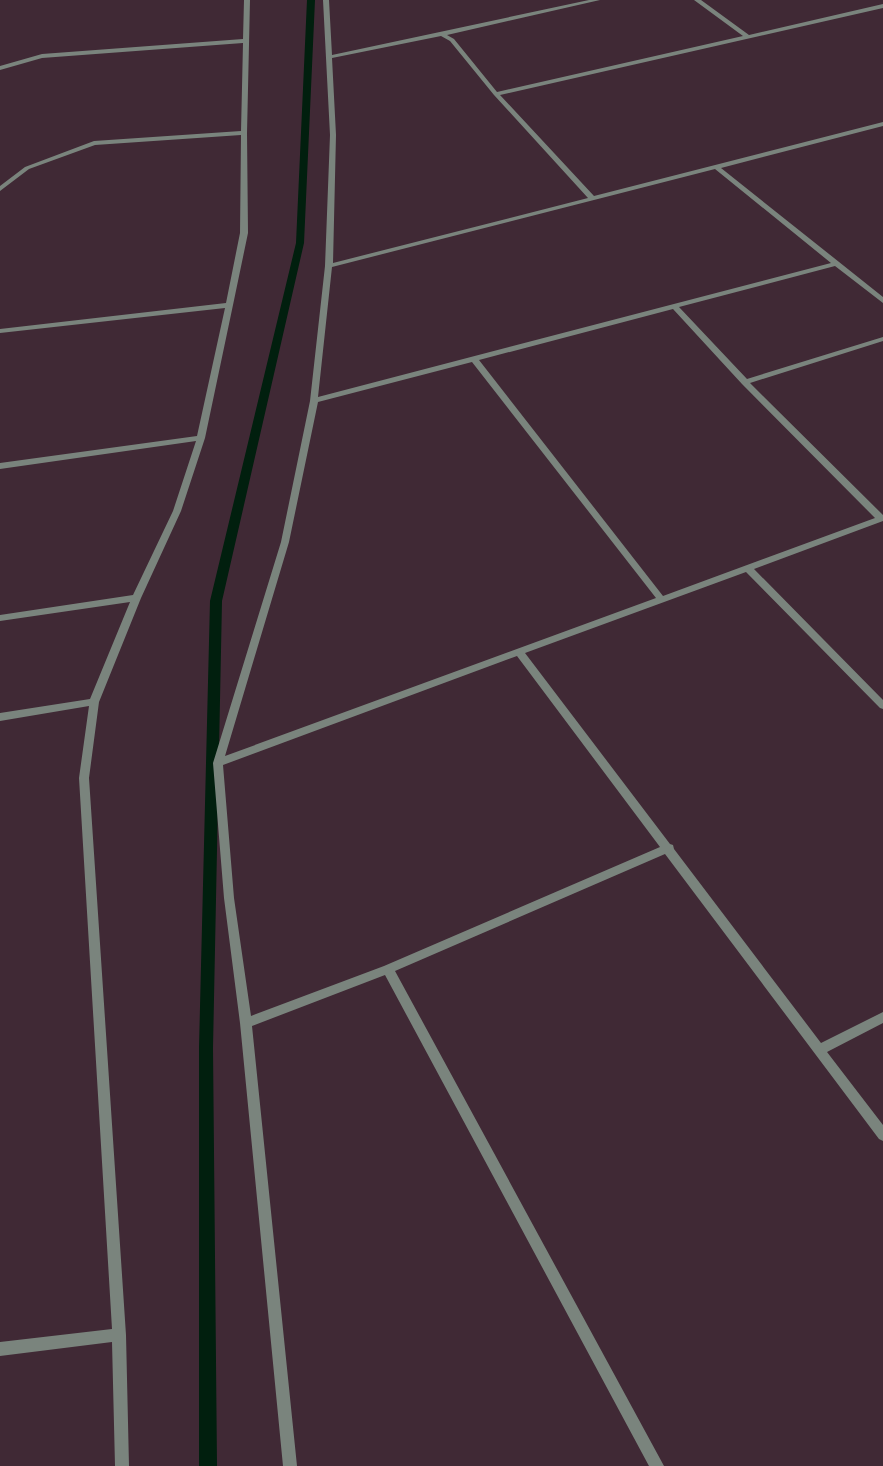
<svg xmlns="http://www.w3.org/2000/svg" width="883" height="1466" font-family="'PT Sans',sans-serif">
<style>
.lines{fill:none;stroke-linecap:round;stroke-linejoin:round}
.stream{fill:#011f0e;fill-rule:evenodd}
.street{fill:#7a847d;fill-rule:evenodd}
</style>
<rect width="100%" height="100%" fill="#402935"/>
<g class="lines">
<path class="stream" d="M307 0H315L304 243 222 601 213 1048 217 1466H199V1048L210 601 296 243Z"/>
<path class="street" d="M244 0H250L247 133 248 233 233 305 205 438 181 511 141 598 99 702 89 778 126 1335 129 1466H115L112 1342 0 1356V1342L112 1329 79 778 89 706 0 721V713L90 699 130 602 0 621V615L133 595 173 511 196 441 0 469V463L197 436 225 308 0 333V329L226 303 240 233 241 135 95 145 29 169 0 191V186L25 167 94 141 241 131 243 43 42 58 0 70V66L42 54 243 39Z
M323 0H329L332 55 589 0H600L447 35 454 39 497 92 743 36 694 0H701L749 35 883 4V8L500 95 594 196 883 122V126L721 168 883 297V303L835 266 679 307 747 379 883 337V341L750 383 883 515V521L754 569 883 700V709L880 708 746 572 525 653 670 844 673 845 674 849 821 1043 883 1012V1023L827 1052 883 1125V1141L879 1139 665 854 395 971 664 1466H649L385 975 252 1026 297 1466H283L240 1023 224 898 213 763 281 542 310 401 325 266 330 135ZM441 36 450 41 494 95 588 198 333 263 336 135 332 58ZM715 169 831 263 318 397 332 267ZM673 309 742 384 875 518 663 596 479 360ZM472 362 656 598 225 756 289 542 318 402ZM517 656 660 847 384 966 251 1016 234 898 223 765Z"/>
</g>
</svg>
